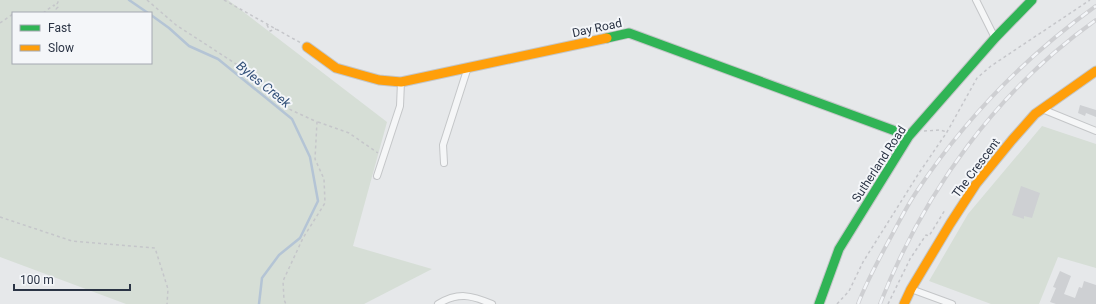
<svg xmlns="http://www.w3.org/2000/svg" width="1096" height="304" font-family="Roboto,sans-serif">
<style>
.green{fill:#d6ded6;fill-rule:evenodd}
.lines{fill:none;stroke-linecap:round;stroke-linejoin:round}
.stream{stroke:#b4c4d5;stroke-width:2.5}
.building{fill:#ced0d3}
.street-casing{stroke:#c4c6c8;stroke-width:8}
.fast-casing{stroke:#c4c6c8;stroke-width:11}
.slow-casing{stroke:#c4c6c8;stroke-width:11}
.path{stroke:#c5c6ca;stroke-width:1.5;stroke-dasharray:3 3;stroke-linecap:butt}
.street{stroke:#f5f6f7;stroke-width:6}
.fast{stroke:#30b455;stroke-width:9}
.slow{stroke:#ff9f0a;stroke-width:9}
.rail-casing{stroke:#cecfd2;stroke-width:4}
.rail{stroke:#f4f6f9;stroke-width:2.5;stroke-dasharray:8;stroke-linecap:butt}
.labels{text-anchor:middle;stroke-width:4;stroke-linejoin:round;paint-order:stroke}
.street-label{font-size:12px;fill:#2b3445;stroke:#f4f6f9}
.water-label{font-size:13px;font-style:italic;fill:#34527a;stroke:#f4f6f9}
</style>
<rect width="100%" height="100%" fill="#e6e8ea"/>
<path class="green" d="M0 0H228L387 122 353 246 432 269 364 304H126L0 257ZM13 13H151V63H13Z
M1042 126 1096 144V268L1058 257 1039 304H991L929 281 968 214Z"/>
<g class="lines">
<path class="stream" d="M129 0 148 13
M151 15 169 28 189 46 218 59 292 119 310 157 318 201 300 238 279 255 262 278 259 304"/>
</g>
<path class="building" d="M1080 105 1096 110V117L1086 113 1085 116 1078 113Z
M1021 186 1040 193 1032 218 1024 216V219L1012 215Z
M1060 271 1071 276 1064 294 1075 298 1079 287 1082 288 1084 281 1096 285V304H1056L1050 302 1056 288 1053 287Z"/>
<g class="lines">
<g class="street-casing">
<path id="street" d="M976 0 995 38
M1042 109 1096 131
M444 163 443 145 468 67
M377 176 400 106 401 82
M911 289 952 304
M438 304C458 292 471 295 492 304"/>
</g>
<g class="fast-casing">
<path id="fast" d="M607 38 629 33 909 136
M819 304 839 249 909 136 995 38 1032 0"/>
</g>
<g class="slow-casing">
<path id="slow" d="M307 47 336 68 379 80 401 82 607 38
M904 304 911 289 950 224 976 184 1012 140 1035 114 1096 71"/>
</g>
<path class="path" d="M147 0 176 25 250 73 289 109 317 122 315 159 324 179 325 203 303 238 283 281 284 300 286 304
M224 0 301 43
M43 13 54 5 56 9 58 7 57 4 59 0
M0 23 13 14
M267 25 270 31 276 29
M318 122 349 133 378 153
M924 131 940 130 947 132
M0 217 72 241 155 248 168 289 167 304
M837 304 849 291 863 262 919 173 947 132 977 78 991 66 1090 0
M888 304 910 259 926 235 929 236 945 210"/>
<use href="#street" class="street"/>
<use href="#fast" class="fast"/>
<use href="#slow" class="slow"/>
<g class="rail-casing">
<path id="rail" d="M858 304C866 283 877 263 887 244 897 226 906 207 917 191 965 119 1026 56 1096 6
M880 304C924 192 997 90 1096 20"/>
</g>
<use href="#rail" class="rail"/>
</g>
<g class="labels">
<g class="street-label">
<text transform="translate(597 28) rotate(-12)" y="4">Day Road</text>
<text transform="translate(879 164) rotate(-57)" y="4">Sutherland Road</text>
<text transform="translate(976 168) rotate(-53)" y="4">The Crescent</text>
</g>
<g class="water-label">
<text transform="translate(264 84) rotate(39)" y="5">Byles Creek</text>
</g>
</g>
<rect x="12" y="12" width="140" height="52" fill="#f4f6f9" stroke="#a4a8b1"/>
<rect x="20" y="25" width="20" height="6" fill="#30b455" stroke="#a4a8b1"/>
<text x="48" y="32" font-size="12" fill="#2b3445">Fast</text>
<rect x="20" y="45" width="20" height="6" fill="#ff9f0a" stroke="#a4a8b1"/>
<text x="48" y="52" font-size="12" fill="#2b3445">Slow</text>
<path d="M14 284v6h116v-6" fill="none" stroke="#2b3445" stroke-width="2"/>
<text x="20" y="284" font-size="12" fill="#2b3445" stroke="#f4f6f9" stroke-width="3" paint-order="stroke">100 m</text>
</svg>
